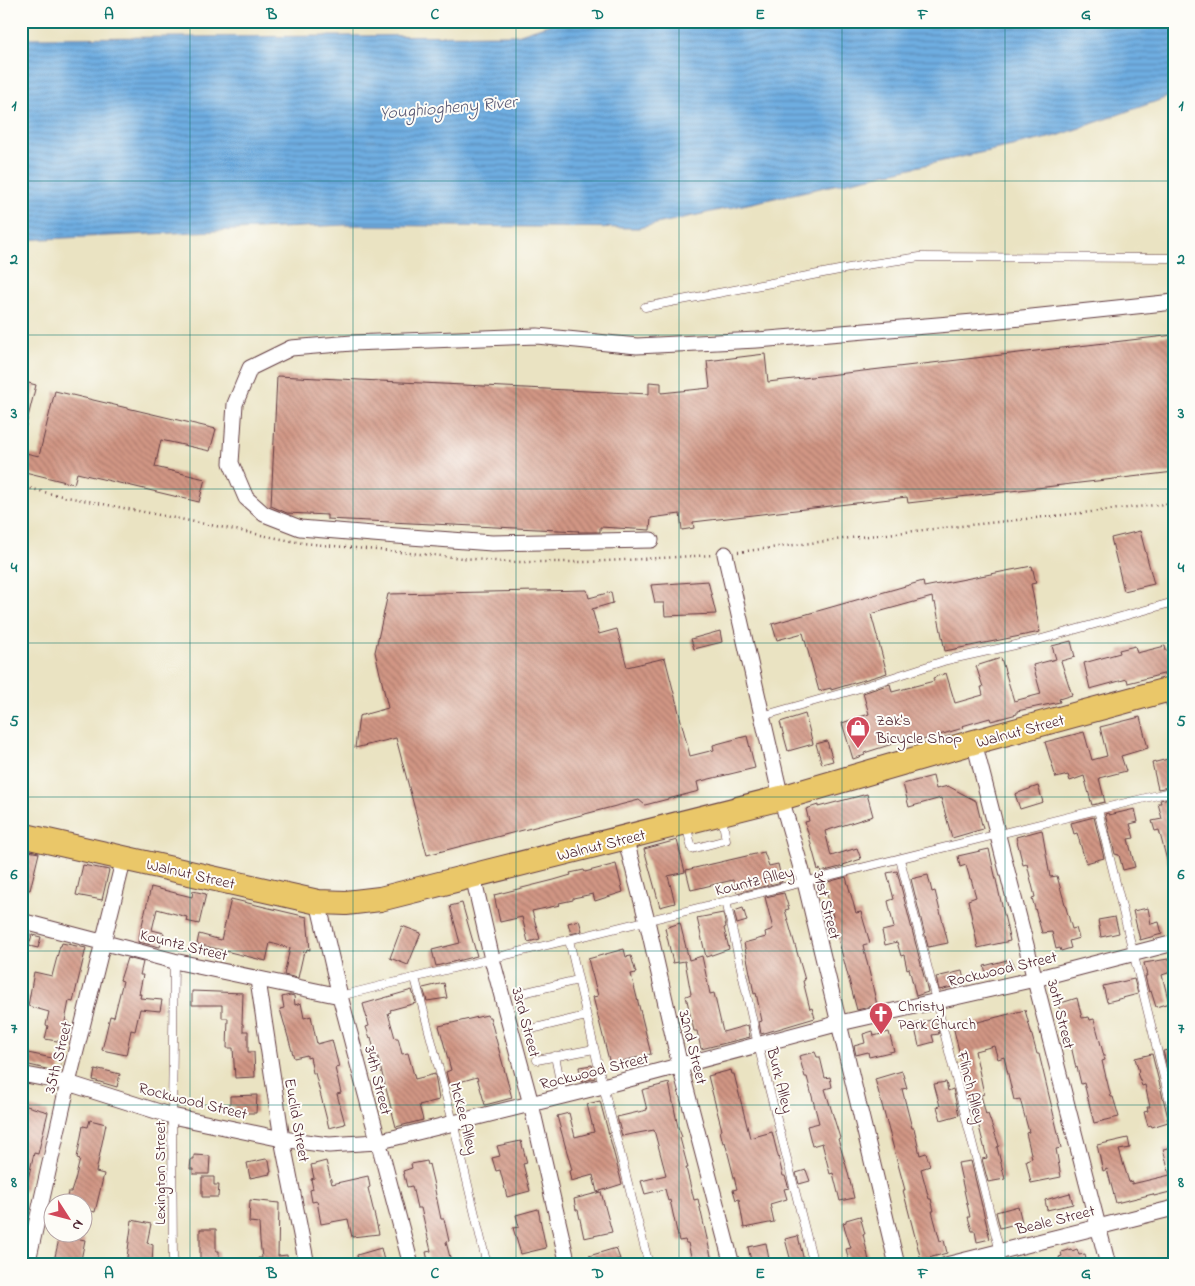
<svg xmlns="http://www.w3.org/2000/svg" width="1195" height="1286" font-family="'Indie Flower',sans-serif">
<style>
.water{fill:url(#water-rules);stroke:#5c6686}
.building{fill:url(#building-back-hatch)}
.lines{fill:none;stroke-linecap:round;stroke-linejoin:round}
.service-casing{stroke:#623c42;stroke-width:9}
.minor-casing{stroke:#623c42;stroke-width:17}
.primary-casing{stroke:#623c42;stroke-width:26}
.path{stroke:#623c42;stroke-width:2.5;stroke-dasharray:1 4;stroke-linecap:butt}
.service{stroke:#fff;stroke-width:8}
.minor{stroke:#fff;stroke-width:15}
.primary{stroke:#eac769;stroke-width:24}
.grid{fill:none;stroke:#0f766e;stroke-width:1;stroke-opacity:0.55}
.labels{text-anchor:middle;stroke-width:4;stroke-linejoin:round;paint-order:stroke}
.poi-label{font-size:16px;fill:#4a1f2b;stroke:#fdfcf7;text-anchor:start}
.street-label{font-size:16px;fill:#4a1f2b;stroke:#fdfcf7}
.water-label{font-size:18px;font-style:italic;fill:#585874;stroke:#fdfcf7}
.neatline{fill:none;stroke:#0f766e;stroke-width:2}
.grid-label{font-size:16px;text-anchor:middle;font-weight:bold;fill:#0f766e}
</style>
<defs>
<pattern id="water-rules" width="6" height="5" patternUnits="userSpaceOnUse" patternTransform="scale(1.25)"><rect width="6" height="5" fill="#6eade1"/><path d="M0 2.5h6" fill="none" stroke="#5c8cb7"/></pattern>
<pattern id="building-back-hatch" width="6" height="6" patternUnits="userSpaceOnUse" patternTransform="scale(1.25)"><rect width="6" height="6" fill="#d19684"/><path d="M-1 5l2 2M0 0l6 6M5-1l2 2" fill="none" stroke="#ac7a6c"/></pattern>
</defs>
<rect width="100%" height="100%" fill="#fdfcf7"/>
<filter id="ink" filterUnits="userSpaceOnUse"><feTurbulence type="fractalNoise" baseFrequency=".02" numOctaves="2"/><feDisplacementMap in="SourceGraphic" scale="10" xChannelSelector="R" yChannelSelector="G"/><feConvolveMatrix kernelMatrix="1 2 1 2 8 2 1 2 1" color-interpolation-filters="sRGB"/></filter>
<filter id="wash" filterUnits="userSpaceOnUse"><feTurbulence type="fractalNoise" baseFrequency=".0096" numOctaves="4" result="noise"/><feDisplacementMap in="SourceGraphic" scale="20" xChannelSelector="R" yChannelSelector="G"/><feGaussianBlur stdDeviation="1.12" result="paint"/><feColorMatrix in="noise" values="0 0 0 0 0 0 0 0 0 0 0 0 0 0 0 0 0 1.4 0 .05"/><feComposite in="paint" operator="in"/></filter>
<g filter="url(#wash)">
<rect width="100%" height="100%" fill="#eae3c2"/>
<path class="water" d="M560 21H1174V95L1057 136 638 228 344 225 21 240V38L517 35Z"/>
<g id="blocks">
<path class="building" d="M1174 335V472L908 503 907 497 693 522 694 528 682 530 680 514 651 518 650 530 600 527V532H578L579 531 327 519V515L287 513 271 506 277 376 649 394V382L661 383V393L710 388 707 361 765 354 768 382Z
M21 381 36 385 25 429 21 428Z
M55 391 216 429 210 451 161 440 155 467 205 479 199 502 77 473 74 484 21 471V452L39 456Z
M1140 531 1154 584 1124 591 1111 538Z
M1032 566 1036 583 1031 584 1040 632 945 651 935 602 933 603 932 597 871 614 887 673 831 690V688L819 691 803 633 777 640 772 624 923 581 924 587Z
M708 581 716 614 665 616 664 603H655L651 585Z
M587 590 589 598 611 592 613 603 592 609 599 634 617 629 627 667 665 658 690 756 714 750 713 745 747 736 755 768 697 782 699 791 645 805 639 800 427 855 396 738 355 748 359 716 388 708 375 652 388 594Z
M720 631 722 642 694 649 691 639Z
M1071 641 1075 657 1061 661 1072 695 1059 699 1060 702 1017 711V714L991 721 990 718 962 726 963 728 909 744 908 739 864 753 865 755 853 759 842 723 869 714 863 693 890 684 892 692 934 681 933 678 946 673 955 703 983 695 981 687H983L976 666 1001 658 1014 701 1041 694 1033 665 1056 659 1052 646Z
M1135 646 1137 653 1165 646 1166 651 1174 648V663L1170 664 1171 672 1128 683 1127 679 1090 689 1084 663 1120 653 1119 650Z
M805 714 813 744 788 751 780 722Z
M1140 717 1148 748 1121 756 1126 771 1099 778 1105 802 1092 805 1084 776 1070 781 1068 775 1056 778 1045 742 1084 732 1092 760 1107 756 1100 727Z
M827 741 833 761 822 764 816 744Z
M1172 758 1174 767V786L1158 789 1152 763Z
M933 776 936 789 948 786 976 801 983 829 952 838 941 798 909 807 903 784Z
M1038 786 1043 802 1020 809 1015 794Z
M867 794 873 816 825 831 831 856 857 848 861 859 843 865 844 866 821 872 820 869 818 870 805 822 809 821 806 809 818 805V807Z
M1174 797V872H1170L1159 830 1155 831 1152 821 1162 819 1158 803H1161L1160 800Z
M1135 809 1138 822 1130 824 1134 838 1128 839 1135 867 1123 870 1119 855 1115 854 1105 814 1108 813 1109 815Z
M1094 817 1104 858 1086 863 1077 833 1074 834 1071 823Z
M1042 830 1050 877 1057 876 1072 929 1076 928 1079 938 1069 941 1071 948 1061 951 1060 948 1056 949 1052 932 1042 933 1032 898 1035 897 1027 864 1023 865 1016 837Z
M677 840 685 872 668 876 675 903 660 907 644 849Z
M989 849 1010 941 978 948 968 900 976 897 971 879H970L966 865 960 867 958 856Z
M28 851 39 853 30 890 21 888V881Z
M764 852 769 866 778 864 782 882 737 893 733 880 691 890 686 870Z
M616 864 623 892 595 901 593 894 573 898V900L559 903 560 905 532 911 540 939 528 942 522 917 500 922 494 895 554 880 571 875 570 873 584 870 585 872Z
M83 865 109 870 102 900 76 895Z
M897 871 928 992 916 996 909 968 907 969 904 955 901 956 897 942 885 945 882 931 894 928 888 901 894 899 887 873Z
M928 875 932 892 935 891 948 943 928 947 911 879Z
M846 877 856 913 861 912 870 943 863 945 877 1005 857 1010 835 927 832 928 829 918 833 917 824 883Z
M151 887 192 897 193 891 206 894 199 924 186 921 187 917 157 909 152 930 164 933 160 947 138 942Z
M784 893 789 909 785 910 805 980 803 981 810 1009 812 1008 815 1018 761 1034 759 1022 762 1021 756 993 754 994 752 983 744 943 766 937 765 932 773 929 765 897Z
M231 899 307 917 310 950 307 949 306 952 304 951 298 978 284 975 290 948 270 943 266 961 197 944 199 934 221 940Z
M462 903 477 956 436 966 432 950 460 943 450 906Z
M743 908 747 921 737 924 734 911Z
M1148 908 1151 924 1159 922 1162 934 1140 940 1133 911Z
M723 913 726 927 724 928 729 949 706 957 697 918Z
M1115 917 1119 933 1101 937 1098 920Z
M579 920 582 931 571 934 568 923Z
M680 923 689 960 702 956 710 994 714 993 723 1032 748 1025 750 1037 701 1049 697 1031H694L686 996 691 994 685 961 673 963 665 928Z
M402 926 421 933 408 965 390 958Z
M32 935 41 937 38 948 29 946Z
M62 943 86 948 73 1002 69 1001 65 1021 69 1022 63 1042 45 1039 48 1026 46 1025 49 1012 28 1006 34 972 52 976 60 946H61Z
M624 949 626 957 631 956 636 973 631 974 651 1054 610 1064 593 997 598 996 588 959Z
M127 958 143 962 140 975H143L139 994H141L140 998 162 1000 160 1011 140 1009 135 1031 131 1030 126 1055 102 1050 110 1016 114 1017 123 981 120 980Z
M1174 958V971L1162 975 1169 1003 1156 1007 1151 991 1149 992 1145 976H1147L1144 963Z
M1011 959 1014 968 987 976 984 966Z
M962 971 965 984 939 990 936 977Z
M1134 979 1138 994 1107 1002 1103 986Z
M444 983 447 998 427 1001 423 988Z
M412 990 416 1003 390 1010 391 1012 388 1013 395 1038H398L402 1054 408 1053 415 1079 435 1074 439 1100 419 1105 423 1120 396 1127 377 1054 375 1055 371 1037 370 1038 366 1027 369 1026 363 1004Z
M192 991 243 993 242 1024H243V1031H248V1052H254L255 1077 235 1078 233 1048H227L228 1018H222V1005H192Z
M290 995 294 996 295 1005 301 1003 304 1018 311 1016 317 1044 332 1040 339 1067 335 1068 341 1093 337 1094 345 1124 329 1128 315 1073H313L310 1057 307 1058V1055L294 1058 280 1009 284 1008 282 997Z
M1077 998 1082 1018 1089 1017 1090 1020 1094 1019 1105 1060 1102 1061 1111 1097H1113L1119 1117 1094 1123 1084 1083 1081 1084 1077 1067 1076 1068 1064 1014 1061 1015 1058 1004Z
M1025 1010 1037 1054H1039L1058 1133 1061 1148 1056 1149 1061 1177 1031 1183 1026 1160 1032 1158 1026 1133 1029 1132 1020 1099 1014 1100 1004 1057 998 1059 994 1046 975 1051 984 1094 981 1095 986 1115 988 1114 996 1137 999 1146 997 1147 1005 1179 988 1182 982 1159 987 1158 975 1111 970 1112 963 1085 967 1084 953 1026 969 1021 970 1024Z
M487 1015 488 1017H490L512 1098 485 1105 477 1077 449 1085 446 1072 451 1070 439 1026Z
M935 1019 939 1034 932 1035 934 1042 919 1046 914 1024Z
M873 1031 874 1036 889 1032 894 1051 869 1057 868 1052 856 1055 854 1046 865 1043 863 1034Z
M1174 1049V1094L1163 1051Z
M23 1052 62 1060 59 1072 21 1063Z
M815 1052 817 1057H820L825 1078 830 1077 832 1087 825 1089 840 1138 838 1139 847 1169 854 1198 840 1201 833 1173 830 1174 822 1143 812 1146 807 1126 819 1123 807 1077H805L799 1056Z
M1152 1054 1168 1118H1167L1168 1122 1152 1127 1151 1125 1148 1126 1144 1112 1148 1111 1147 1107H1150L1145 1085 1142 1086 1137 1073 1139 1072 1135 1058Z
M592 1065 595 1078 581 1082 579 1067Z
M99 1069 120 1074 117 1087 93 1080 95 1070 99 1071Z
M731 1070 732 1074H734L750 1138 772 1132 783 1176H785L789 1188 784 1189 787 1199 770 1204 774 1222 744 1228 739 1199 736 1200 733 1190 737 1189 725 1142 723 1143 720 1131 722 1130 708 1076Z
M902 1071 907 1088 902 1089 912 1128H914L920 1155 926 1153 930 1166 921 1169 929 1199H931L934 1211H932L940 1241 944 1240 947 1253 921 1260 903 1190H905L875 1079Z
M946 1082 948 1091 953 1089 959 1115 941 1120 937 1107 940 1106 934 1084Z
M669 1083 678 1127 682 1137 680 1138 688 1168H686L694 1200 698 1199 713 1265H693L688 1243H686L685 1240 679 1241 670 1200 668 1201 665 1189 645 1194 641 1181 666 1175 654 1130 622 1136 617 1117 647 1110 642 1090Z
M257 1095 256 1113H234V1106H230V1096Z
M600 1101 622 1184 597 1192 593 1175 571 1181 569 1171 572 1170 557 1116 569 1113 575 1137 594 1132 587 1104Z
M23 1105 48 1112 38 1154 34 1153 25 1192 21 1191V1111Z
M90 1120 106 1124 96 1172 104 1174 95 1212 82 1209V1204H66L68 1192H71L75 1180 80 1159 77 1158 83 1126 88 1127Z
M1128 1138 1130 1148 1119 1150 1129 1182 1132 1181V1184L1170 1175 1163 1149 1174 1147V1191L1154 1196 1153 1194 1116 1203 1107 1169 1103 1171 1097 1145Z
M521 1141 527 1163 523 1164 530 1191 507 1197 500 1170 496 1171 492 1158 500 1156 497 1146Z
M194 1155 210 1156 209 1174H193V1169H190L191 1159H194Z
M266 1159 269 1160 271 1172H269L270 1174 250 1178 247 1163Z
M326 1161 332 1184 368 1176 370 1187 368 1188 379 1234 352 1237 348 1219 321 1224 317 1201 312 1202 310 1190 313 1189 311 1179 314 1178 311 1165Z
M427 1161 428 1165 429 1164 433 1181 441 1219H444L449 1241 446 1242 452 1265H429L426 1252 431 1251 421 1208H417L412 1186 407 1187 403 1171 412 1168 411 1164Z
M971 1161 990 1239 977 1242 975 1231H972L968 1217H970L958 1163Z
M806 1170 810 1181 799 1184 796 1173Z
M202 1177H214V1185H219L218 1197H202Z
M601 1192 612 1232 584 1238 578 1210H576L574 1199Z
M1070 1193 1073 1204 1047 1210 1045 1200Z
M250 1200 279 1203 278 1256 287 1255 288 1265H259L258 1258H262L260 1241 259 1223 249 1222Z
M1018 1206 1022 1222 1000 1228 996 1212Z
M538 1209 546 1248 521 1254 513 1228 519 1227 516 1215Z
M860 1216 865 1234H863L870 1265H850L846 1249 851 1248 843 1223 846 1222V1220Z
M132 1220 151 1224 147 1243 153 1245 152 1265H126Z
M200 1229H216V1251H219V1265H200Z
M60 1235 85 1240 80 1265H53Z
M798 1236 805 1265H792L785 1239Z
M766 1243 770 1265H752L748 1247Z
M381 1248 385 1265H359L357 1255Z
M616 1248 620 1259 599 1265H591L589 1256Z
M1071 1249 1072 1251 1077 1249 1079 1255 1085 1254 1087 1263 1081 1265H1057L1056 1262 1060 1261 1059 1257 1062 1256 1061 1252Z"/>
</g>
</g>
<g filter="url(#ink)">
<use href="#blocks" fill-opacity="0" stroke="#623c42" stroke-width="1"/>
<g class="lines">
<g class="service-casing">
<path id="service" d="M645 307 865 265 920 257 1174 258
M762 716 850 691 947 660 1038 640 1174 602
M1098 810 1174 1118
M686 824 692 849 726 840 722 817
M900 859 1000 1252 1001 1265
M726 901 758 1045 814 1265
M569 940 603 1086 649 1265
M21 955 29 923
M415 978 453 1122 487 1265
M518 994 578 980
M340 996 1174 791
M527 1030 586 1016
M555 1056 563 1096
M537 1060 594 1049
M173 1265 172 1116 174 961"/>
</g>
<g class="minor-casing">
<path id="minor" d="M651 540 492 543 397 536 300 528 264 514 246 498 231 463 235 404 250 368 291 348 352 343 537 336 637 346 757 340 1022 318 1174 302
M725 554 781 798 805 882 897 1265
M1170 689 1174 703
M974 742 1108 1265
M625 837 647 921 680 1066 732 1265
M473 876 492 959 531 1104 568 1265
M318 902 340 996 411 1265
M21 921 174 961 340 996
M258 980 282 1139 307 1265
M21 1074 68 1083 172 1116 282 1139 329 1145 377 1142 603 1086 840 1023 1035 979 1174 943
M27 1265 68 1083 124 858
M946 1265 1174 1208"/>
</g>
<g class="primary-casing">
<path id="primary" d="M21 835 318 902 346 903 380 899 781 798 974 742 1174 688"/>
</g>
<path class="path" d="M21 486 52 494 302 543 506 562H588L713 555
M738 552 859 537 1174 503"/>
<use href="#service" class="service"/>
<use href="#minor" class="minor"/>
<use href="#primary" class="primary"/>
</g>
</g>
<path class="grid" d="M190 21V1265M353 21V1265M516 21V1265M679 21V1265M842 21V1265M1005 21V1265M21 181H1174M21 335H1174M21 489H1174M21 643H1174M21 797H1174M21 951H1174M21 1105H1174"/>
<defs>
<g id="shop-pin" transform="scale(1.25)"><path d="M0 17L-7.5 6A9.5 9.5 0 1 1 7.5 6Z" fill="#d1495b" stroke="#fdfcf7"/><path d="M-5-2.5h2.3a2.7 3.5 0 0 1 5.4 0H5L5.5 6h-11ZM-1.5-2.5h3a1.5 2.3 0 0 0-3 0Z" fill="#fff"/></g>
<g id="church-pin" transform="scale(1.25)"><path d="M0 17L-7.5 6A9.5 9.5 0 1 1 7.5 6Z" fill="#d1495b" stroke="#fdfcf7"/><path d="M-1.2-6h2.4v3.5h3.3v2.4h-3.3V6h-2.4V-.1h-3.3v-2.4h3.3Z" fill="#fff"/></g>
</defs>
<g fill-rule="evenodd">
<use href="#shop-pin" x="858" y="728"/>
<use href="#church-pin" x="881" y="1014"/>
</g>
<g class="labels">
<g class="poi-label">
<text x="876" y="725">Zak's<tspan x="876" dy="18">Bicycle Shop</tspan></text>
<text x="898" y="1011">Christy<tspan x="898" dy="18">Park Church</tspan></text>
</g>
<g class="street-label">
<text transform="translate(1020 730) rotate(-15)" y="6">Walnut Street</text>
<text transform="translate(601 844) rotate(-14)" y="6">Walnut Street</text>
<text transform="translate(191 873) rotate(13)" y="6">Walnut Street</text>
<text transform="translate(754 880) rotate(-14)" y="6">Kountz Alley</text>
<text transform="translate(828 905) rotate(76)" y="6">31st Street</text>
<text transform="translate(184 944) rotate(14)" y="6">Kountz Street</text>
<text transform="translate(1002 968) rotate(-13)" y="6">Rockwood Street</text>
<text transform="translate(1062 1014) rotate(76)" y="6">30th Street</text>
<text transform="translate(527 1022) rotate(75)" y="6">33rd Street</text>
<text transform="translate(694 1047) rotate(76)" y="6">32nd Street</text>
<text transform="translate(57 1057) rotate(-76)" y="6">35th Street</text>
<text transform="translate(594 1070) rotate(-14)" y="6">Rockwood Street</text>
<text transform="translate(379 1080) rotate(76)" y="6">34th Street</text>
<text transform="translate(781 1080) rotate(76)" y="6">Burk Alley</text>
<text transform="translate(972 1087) rotate(76)" y="6">Flinch Alley</text>
<text transform="translate(193 1100) rotate(14)" y="6">Rockwood Street</text>
<text transform="translate(465 1118) rotate(76)" y="6">McKee Alley</text>
<text transform="translate(298 1120) rotate(80)" y="6">Euclid Street</text>
<text transform="translate(159 1173) rotate(-90)" y="6">Lexington Street</text>
<text transform="translate(1055 1219) rotate(-14)" y="6">Beale Street</text>
</g>
<g class="water-label">
<text transform="translate(448 107) rotate(-5)" y="6">Youghiogheny River</text>
</g>
</g>
<rect width="1195" height="1286" fill="none" stroke="#fdfcf7" stroke-width="55"/>
<g transform="translate(68 1218) rotate(126)"><circle r="24" fill="#fdfcf7" stroke="#b5a4a5"/>
<path d="M0-4L9 19L0 12L-9 19Z" fill="#d1495b"/>
<text y="-8" font-size="14" font-weight="bold" text-anchor="middle" fill="#4a1f2b">N</text>
</g>
<rect x="28" y="28" width="1140" height="1230" class="neatline"/>
<g class="grid-label">
<text x="109" y="19">A</text>
<text x="272" y="19">B</text>
<text x="435" y="19">C</text>
<text x="598" y="19">D</text>
<text x="760" y="19">E</text>
<text x="923" y="19">F</text>
<text x="1086" y="19">G</text>
<text x="14" y="110">1</text>
<text x="1181" y="110">1</text>
<text x="14" y="264">2</text>
<text x="1181" y="264">2</text>
<text x="14" y="418">3</text>
<text x="1181" y="418">3</text>
<text x="14" y="572">4</text>
<text x="1181" y="572">4</text>
<text x="14" y="726">5</text>
<text x="1181" y="726">5</text>
<text x="14" y="879">6</text>
<text x="1181" y="879">6</text>
<text x="14" y="1033">7</text>
<text x="1181" y="1033">7</text>
<text x="14" y="1187">8</text>
<text x="1181" y="1187">8</text>
<text x="109" y="1278">A</text>
<text x="272" y="1278">B</text>
<text x="435" y="1278">C</text>
<text x="598" y="1278">D</text>
<text x="760" y="1278">E</text>
<text x="923" y="1278">F</text>
<text x="1086" y="1278">G</text>
</g>
</svg>
